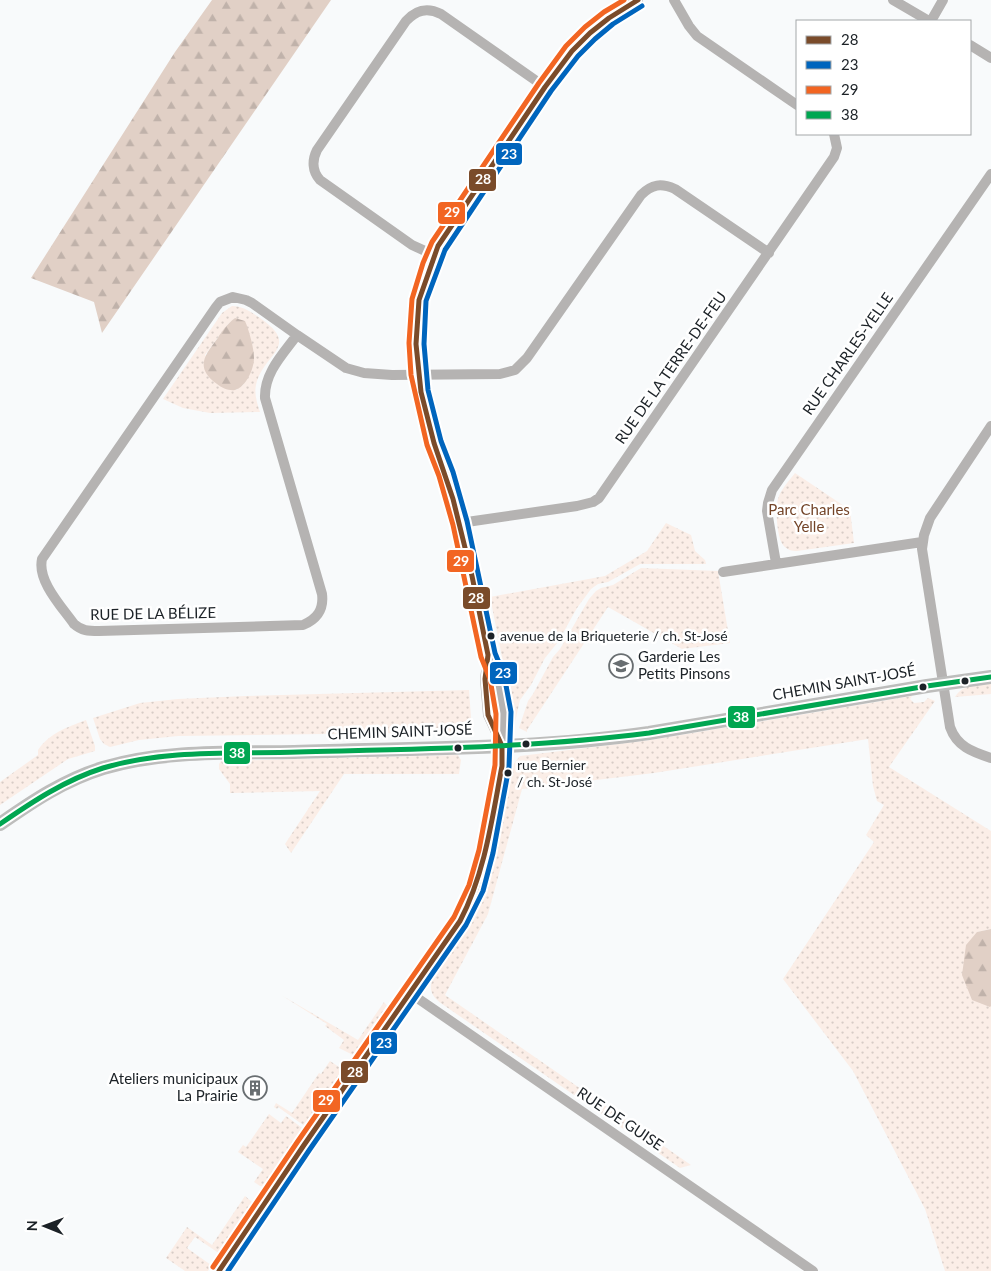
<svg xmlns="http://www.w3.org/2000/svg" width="991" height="1271" font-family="Lato,sans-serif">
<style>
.grass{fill:url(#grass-dots);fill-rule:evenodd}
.forest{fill:url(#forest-firs)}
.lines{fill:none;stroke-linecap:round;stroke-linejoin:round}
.street{stroke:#b5b3b2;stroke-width:10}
.secondary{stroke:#bdbdbc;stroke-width:14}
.bus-1-casing{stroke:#fff;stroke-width:9}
.bus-2-casing{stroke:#fff;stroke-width:9}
.bus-3-casing{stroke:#fff;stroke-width:9}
.bus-4-casing{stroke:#fff;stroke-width:9}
.bus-1{stroke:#7a4b2a;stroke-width:5}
.bus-2{stroke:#0065bd;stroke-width:5}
.bus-3{stroke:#f26522;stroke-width:5}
.bus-4{stroke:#00a651;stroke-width:5}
.bus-dot{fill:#1c2227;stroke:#fff;stroke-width:2}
.labels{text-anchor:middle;stroke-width:5;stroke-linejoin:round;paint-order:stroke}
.bus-label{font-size:14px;fill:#1c2227;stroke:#fff;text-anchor:start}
.street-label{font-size:15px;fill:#1c2227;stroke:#fff}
.park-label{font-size:15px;fill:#734428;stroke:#fff}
.poi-label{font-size:15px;fill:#1c2227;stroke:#fff;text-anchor:start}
.line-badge{stroke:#fff;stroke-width:2}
.badge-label{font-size:14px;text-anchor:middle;font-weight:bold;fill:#fff}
</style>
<defs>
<pattern id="grass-dots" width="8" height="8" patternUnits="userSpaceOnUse" patternTransform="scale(1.25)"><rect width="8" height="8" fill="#fbeee7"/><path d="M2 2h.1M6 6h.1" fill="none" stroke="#d7ccc6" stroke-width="1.8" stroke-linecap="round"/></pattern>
<pattern id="forest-firs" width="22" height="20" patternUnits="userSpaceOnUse" patternTransform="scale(1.25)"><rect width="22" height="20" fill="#e1d0c6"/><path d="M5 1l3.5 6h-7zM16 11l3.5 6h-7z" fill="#c0b2aa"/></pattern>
</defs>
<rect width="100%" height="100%" fill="#f8fafb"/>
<path class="grass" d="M232 306C243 306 251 312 260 318 302 347 263 353 256 385 254 394 257 403 260 412L210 413 183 408 163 399 222 313ZM235 318 252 349 254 358 248 377 243 385 236 390 205 355 227 325Z
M795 473 850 510 854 543 797 551C792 551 787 550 783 545 777 538 775 508 778 499 781 489 789 481 795 473Z
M666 523 691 535 695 551 705 560 706 564H640L608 582 598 584 591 589 577 608 558 642 545 658 531 685 520 700 515 722 490 597 605 576 647 551Z
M641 568 718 571 730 643 682 649 608 607 527 730V732L519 728 528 701 533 694 553 657 560 649 589 599 596 591 601 588 613 585Z
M991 683V694L955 697C963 684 977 685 991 683Z
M469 690 472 731 468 732 178 736 139 740 110 747 104 744 100 739 93 718 140 703 178 699 246 696Z
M912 696 910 699 914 703 924 702 928 698 935 701 889 767 991 831V929L977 932 991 1006V1271H945L925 1209 853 1071 783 979 874 842 866 835 884 805 877 801 873 786 868 739 654 773 522 789 488 914 445 995 691 1165 680 1168 445 1006C435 999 428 993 432 980 455 945 480 912 491 871L512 766 520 756 651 740Z
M86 720 95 746V751L68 759 0 805V782L38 755V750C51 732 66 728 86 720Z
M458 755 461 760 459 774H344L291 853 285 844 320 791 230 793V784L219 769V764L221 761Z
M281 995 358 1040 384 1002 389 1008 355 1056 339 1048 344 1040 325 1026 327 1024Z
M330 1061 342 1069V1075L306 1127 278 1107 277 1109 274 1107 276 1103 292 1113 319 1073 321 1074Z
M269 1114 281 1123 286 1116 305 1130 266 1187 260 1186 254 1182 263 1169 238 1152 243 1145 246 1147Z
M245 1196 252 1202 253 1205 220 1254 195 1237 187 1248 211 1265 208 1271H185L166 1258 187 1227 212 1245Z"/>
<path class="forest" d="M212 0H331L102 333 94 302 31 278 175 52Z
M235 318 245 321C249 330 254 348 254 358 254 369 246 387 235 390 229 391 222 388 217 384 195 368 204 356 217 339 222 331 227 324 235 318Z
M991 929V1006L990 1007 972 1000 962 975 966 945 977 932Z"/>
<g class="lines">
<path class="street" d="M674 0 689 26 697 36 797 105
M893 0 929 21
M931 21 943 0
M970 45 991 58
M434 255 412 245 320 180C312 171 312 160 317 150L406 21C416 10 427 7 441 14L545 87
M233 297 246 300 252 303 297 335C283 354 264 373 265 398L322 594C324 610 317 619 303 625L99 631C88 631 82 631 74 624 62 607 37 581 42 559L216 307 220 302Z
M297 335 346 368 364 373 392 375 500 374 515 370 527 358 641 195C652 184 661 183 675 189L769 253
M991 426 930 518 924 535 922 549 950 727C957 747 973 752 991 758
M460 523 577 506 593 502 599 498 834 157 837 148 834 134
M776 563 767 511 768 503 772 490 991 174
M723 572 922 542
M488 657 485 679 488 715 502 745
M410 993 813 1271
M219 1271 304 1145 460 921 476 888 486 852 502 766 504 713 497 677 488 655 460 523 446 474 434 443 421 392 418 374 416 344 419 300 430 265 438 246 458 215 545 87 572 51 590 33 609 18 638 0"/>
<path class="secondary" d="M0 824C33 801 64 780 103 768 164 750 231 753 294 752 412 748 532 750 649 733L927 686 991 677"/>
<g class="bus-1-casing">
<path id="bus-1" d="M219 1271 304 1145 460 921C485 873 492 819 502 766V746L488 715 485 679 488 655 472 576 453 499 434 443 421 392 416 344 419 300 438 246 545 87 572 51 590 33 609 18 638 0"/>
</g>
<g class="bus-2-casing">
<path id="bus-2" d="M228 1271 310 1149 466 925 483 891 493 853 509 767 511 712 504 675 495 653 467 521 453 472 441 441 428 390 424 344 426 301 445 250 551 91 578 56 595 39 613 24 642 6"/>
</g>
<g class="bus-3-casing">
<path id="bus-3" d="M213 1267 298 1141 454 917 469 885 479 850 495 765 496 714 490 679 481 657 453 525 439 476 427 445 411 375 409 343 412 299 423 263 432 242 539 83 566 46 585 27 604 12 624 0"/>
</g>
<g class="bus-4-casing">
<path id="bus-4" d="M0 824C32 802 65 780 103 768 166 749 233 754 298 752 415 749 532 748 649 733L927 686 991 677"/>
</g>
<use href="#bus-1" class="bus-1"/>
<use href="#bus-2" class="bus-2"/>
<use href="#bus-3" class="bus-3"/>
<use href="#bus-4" class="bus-4"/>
</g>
<defs>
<g id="school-ring" transform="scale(1.25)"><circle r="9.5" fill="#fff" stroke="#696e71" stroke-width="1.5"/><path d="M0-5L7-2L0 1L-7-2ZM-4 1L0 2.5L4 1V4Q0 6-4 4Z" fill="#696e71"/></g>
<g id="building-ring" transform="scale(1.25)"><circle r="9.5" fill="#fff" stroke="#696e71" stroke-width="1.5"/><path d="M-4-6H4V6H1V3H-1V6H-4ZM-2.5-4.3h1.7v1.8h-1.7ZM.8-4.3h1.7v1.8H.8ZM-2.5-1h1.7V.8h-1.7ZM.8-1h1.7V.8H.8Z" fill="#696e71"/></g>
</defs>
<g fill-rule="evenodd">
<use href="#school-ring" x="621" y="666"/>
<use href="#building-ring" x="255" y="1088"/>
</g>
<g class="bus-dot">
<circle cx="491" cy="636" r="4.5"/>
<circle cx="965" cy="681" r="4.5"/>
<circle cx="923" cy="687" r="4.5"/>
<circle cx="526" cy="744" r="4.5"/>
<circle cx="458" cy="748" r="4.5"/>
<circle cx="508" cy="773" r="4.5"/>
</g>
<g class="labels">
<g class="bus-label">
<text x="500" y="641">avenue de la Briqueterie / ch. St-José</text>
<text x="517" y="770">rue Bernier<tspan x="517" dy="17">/ ch. St-José</tspan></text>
</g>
<g class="street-label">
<text transform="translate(848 354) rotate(-55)" y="5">RUE CHARLES-YELLE</text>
<text transform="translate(671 368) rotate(-55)" y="5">RUE DE LA TERRE-DE-FEU</text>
<text transform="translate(153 614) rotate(-1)" y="5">RUE DE LA BÉLIZE</text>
<text transform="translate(844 683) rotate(-10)" y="5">CHEMIN SAINT-JOSÉ</text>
<text transform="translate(400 732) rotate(-2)" y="5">CHEMIN SAINT-JOSÉ</text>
<text transform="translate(620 1119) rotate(34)" y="5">RUE DE GUISE</text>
</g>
<g class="park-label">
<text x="809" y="515">Parc Charles<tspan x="809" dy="17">Yelle</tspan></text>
</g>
<g class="poi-label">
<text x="638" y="662">Garderie Les<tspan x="638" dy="17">Petits Pinsons</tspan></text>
<text x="238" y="1084" text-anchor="end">Ateliers municipaux<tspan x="238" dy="17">La Prairie</tspan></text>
</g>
</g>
<g class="line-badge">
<rect x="495" y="142" width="28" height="24" rx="5" fill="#0065bd"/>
<rect x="468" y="168" width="29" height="24" rx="5" fill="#7a4b2a"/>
<rect x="437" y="201" width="29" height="24" rx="5" fill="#f26522"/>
<rect x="446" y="549" width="29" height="24" rx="5" fill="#f26522"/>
<rect x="462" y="586" width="29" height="24" rx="5" fill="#7a4b2a"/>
<rect x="489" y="661" width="29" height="24" rx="5" fill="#0065bd"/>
<rect x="727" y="705" width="29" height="24" rx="5" fill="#00a651"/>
<rect x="223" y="741" width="28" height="24" rx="5" fill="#00a651"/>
<rect x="370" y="1031" width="28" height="24" rx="5" fill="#0065bd"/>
<rect x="340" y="1060" width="29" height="24" rx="5" fill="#7a4b2a"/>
<rect x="312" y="1089" width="29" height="24" rx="5" fill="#f26522"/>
</g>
<g class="badge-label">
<text x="509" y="159">23</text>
<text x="483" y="184">28</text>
<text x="452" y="217">29</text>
<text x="461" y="566">29</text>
<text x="476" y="603">28</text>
<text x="503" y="678">23</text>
<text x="741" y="722">38</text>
<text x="237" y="758">38</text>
<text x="384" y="1048">23</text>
<text x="355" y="1077">28</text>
<text x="326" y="1105">29</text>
</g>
<rect x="796" y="20" width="175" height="115" fill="#ffffff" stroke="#a4a7a9"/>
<rect x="806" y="36" width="25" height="8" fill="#7a4b2a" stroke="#a4a7a9"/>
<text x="841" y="45" font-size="15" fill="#1c2227">28</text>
<rect x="806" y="61" width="25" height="8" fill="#0065bd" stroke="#a4a7a9"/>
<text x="841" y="70" font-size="15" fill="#1c2227">23</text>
<rect x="806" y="86" width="25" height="8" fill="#f26522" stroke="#a4a7a9"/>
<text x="841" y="95" font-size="15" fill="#1c2227">29</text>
<rect x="806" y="111" width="25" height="8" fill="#00a651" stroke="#a4a7a9"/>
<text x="841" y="120" font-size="15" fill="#1c2227">38</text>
<g transform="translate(45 1226) rotate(271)" stroke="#ffffff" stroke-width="4" paint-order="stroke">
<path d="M0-4L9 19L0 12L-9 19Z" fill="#1c2227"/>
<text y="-8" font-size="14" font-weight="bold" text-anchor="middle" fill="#1c2227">N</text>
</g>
</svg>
